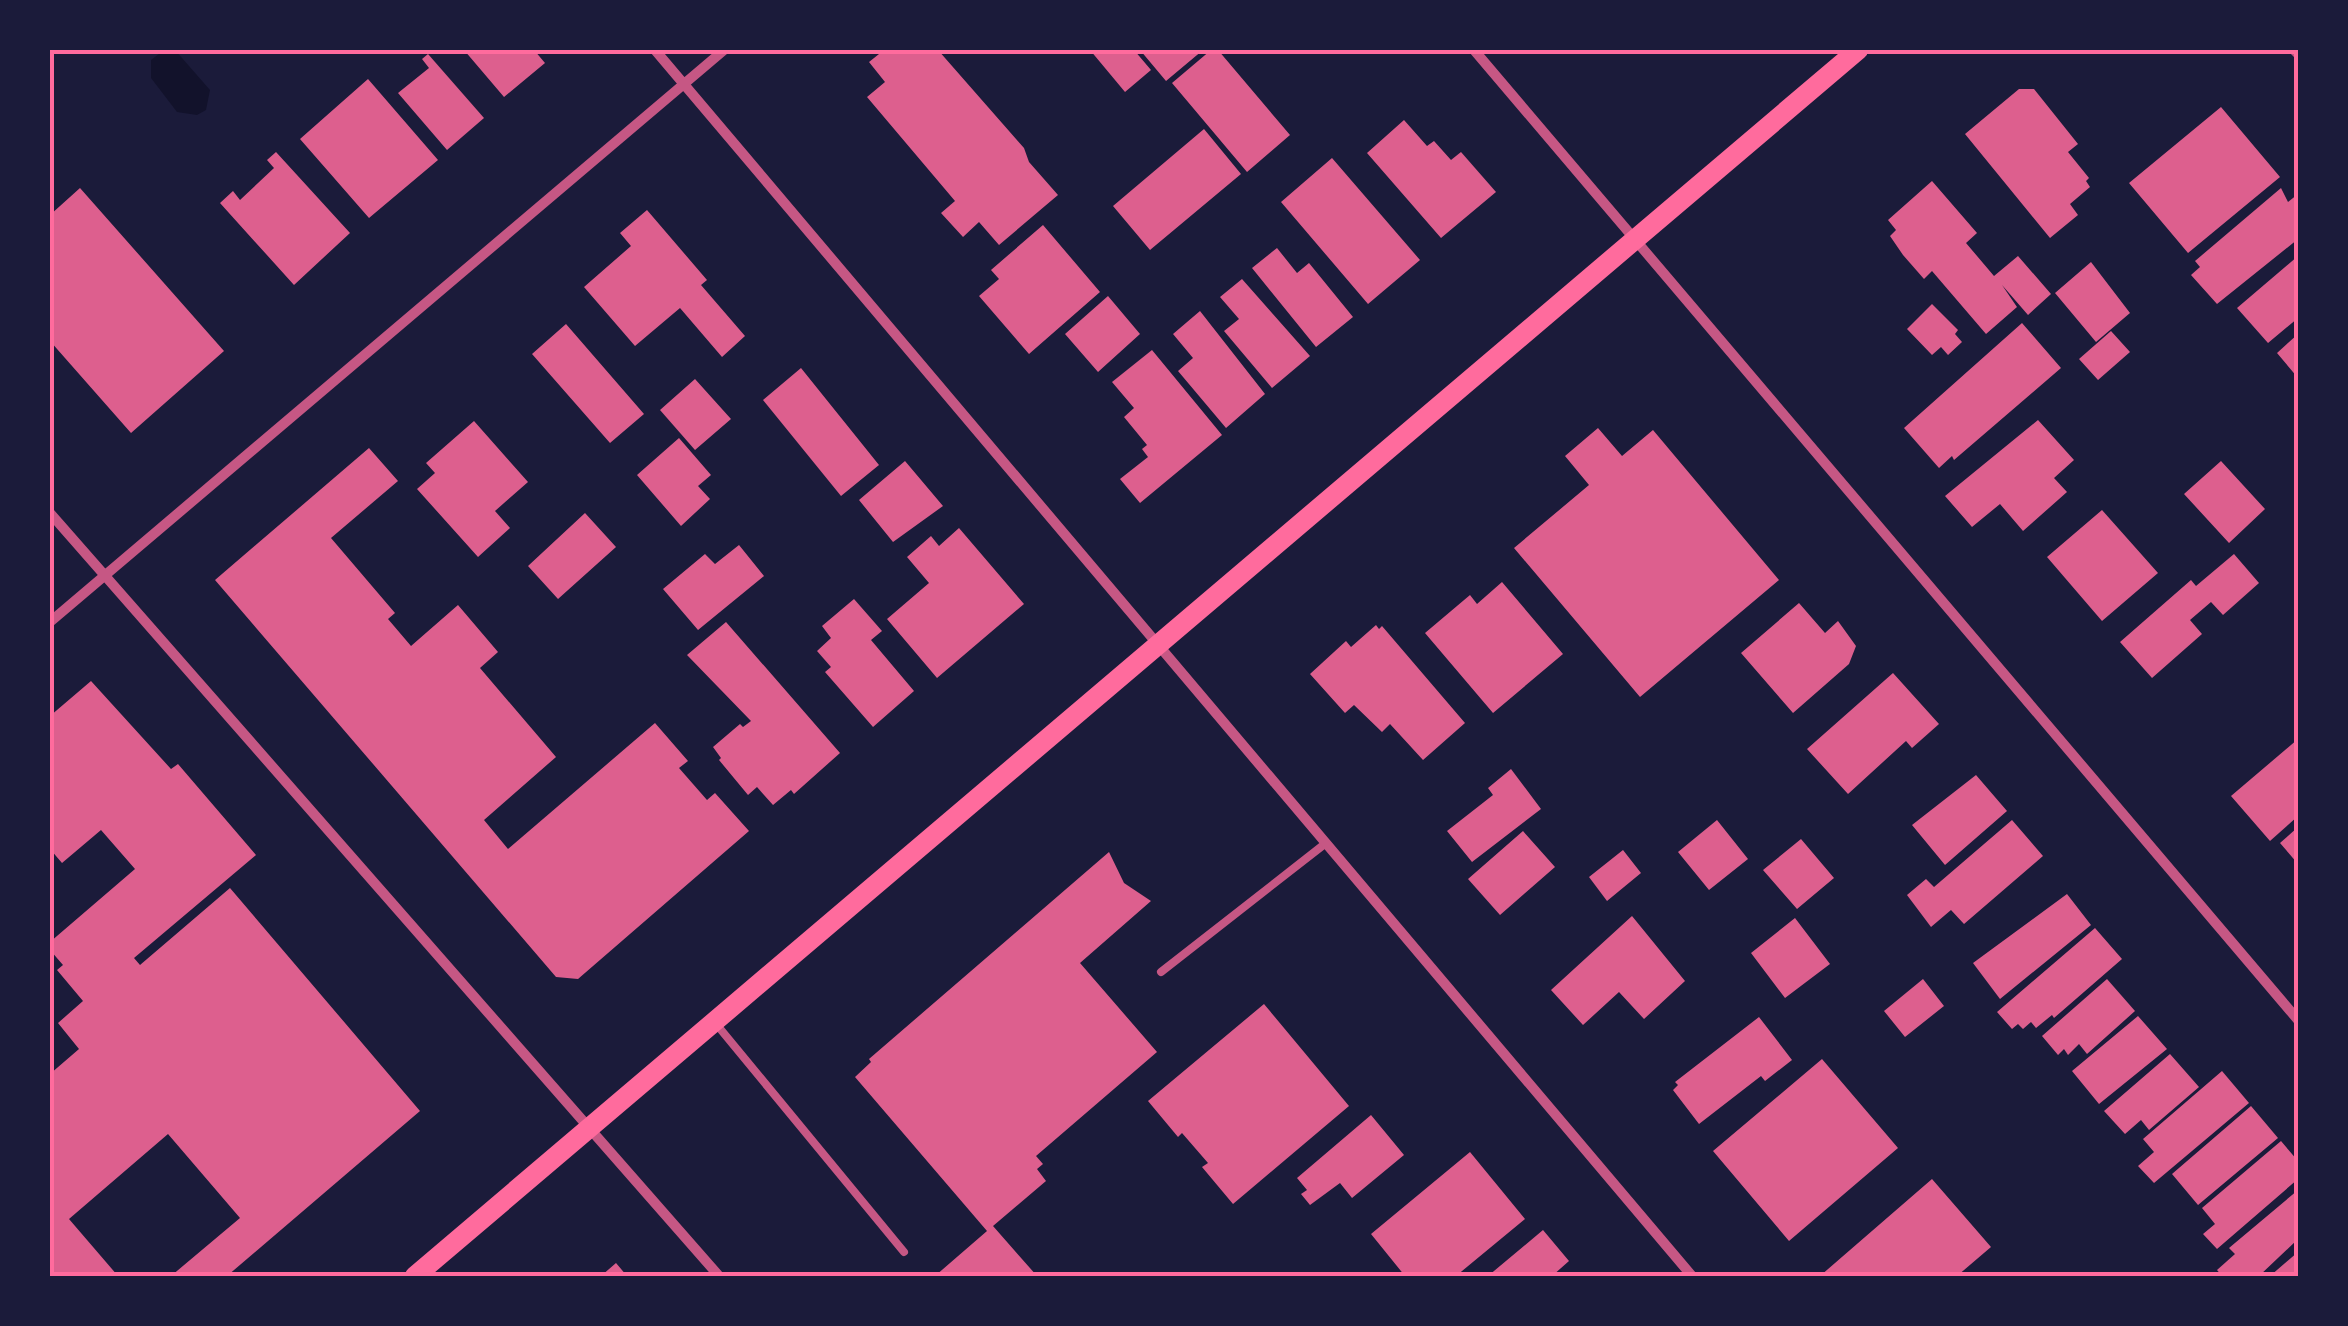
<svg xmlns="http://www.w3.org/2000/svg" width="2348" height="1326" font-family="Lato,sans-serif">
<style>
.water{fill:#12122b}
.building{fill:#dd5f8e}
.lines{fill:none;stroke-linecap:round;stroke-linejoin:round}
.service{stroke:#c65784;stroke-width:8}
.minor{stroke:#c65784;stroke-width:10}
.secondary{stroke:#ff6b9d;stroke-width:20}
.neatline{fill:none;stroke:#ff6b9d;stroke-width:4}
</style>
<rect width="100%" height="100%" fill="#1b1b3a"/>
<path class="water" d="M175 50 210 90 206 110 197 115 177 112 151 78V60L164 50Z"/>
<path class="building" d="M464 50H534L545 63 504 97Z
M884 50H938L1024 148 1029 162 1058 195 999 245 979 222 963 237 941 213 955 201 867 97 885 82 869 62Z
M1090 50H1134L1151 70 1125 92Z
M1140 50H1203L1166 81Z
M1211 50H1218L1290 135 1247 172 1172 83Z
M428 54 484 118 447 150 398 93 429 68 422 59Z
M368 79 438 160 369 218 300 139Z
M2019 89H2034L2078 144 2068 152 2089 178 2086 181 2090 187 2070 204 2078 215 2050 238 1965 134Z
M2221 107 2280 177 2188 253 2129 183Z
M1404 120 1427 146 1434 141 1451 160 1461 152 1496 192 1441 238 1367 153Z
M1204 129 1241 174 1150 250 1113 206Z
M276 152 350 233 294 285 220 203 233 191 240 200 274 168 267 160Z
M1332 158 1420 260 1368 304 1281 202Z
M1932 181 1977 233 1966 243 1994 276 2018 256 2051 294 2028 315 2002 285 2017 307 1986 334 1932 271 1924 279 1903 255 1890 236 1896 230 1888 220Z
M80 188 224 351 131 433 50 341V215Z
M2281 188 2288 202 2298 194V239L2217 304 2191 275 2200 267 2195 261Z
M647 210 707 280 701 285 745 336 722 357 680 308 635 346 584 287 631 246 620 233Z
M1043 225 1100 292 1029 354 979 296 999 279 991 270Z
M1277 248 1297 273 1309 263 1353 317 1316 347 1252 268Z
M2298 256V318L2268 343 2237 308Z
M2091 262 2130 313 2096 342 2055 293Z
M1242 279 1310 356 1272 388 1224 331 1239 319 1220 297Z
M1108 296 1140 334 1098 372 1065 334Z
M1932 304 1958 330 1955 334 1962 342 1948 355 1941 347 1932 355 1907 329Z
M1200 311 1265 394 1226 428 1178 371 1193 358 1173 334Z
M2022 323 2061 368 1954 460 1952 456 1939 468 1904 428Z
M566 324 644 414 610 443 532 354Z
M2111 331 2130 352 2098 380 2079 359Z
M2298 334V378L2277 353Z
M1152 350 1222 435 1140 503 1120 479 1148 457 1142 449 1147 445 1124 417 1134 408 1112 382Z
M801 368 879 465 841 496 763 400Z
M695 379 731 419 695 450 660 410Z
M2038 420 2074 460 2054 478 2067 492 2023 531 2000 504 1972 527 1945 496Z
M474 421 528 482 495 511 510 528 478 557 417 489 435 473 426 463Z
M1598 428 1622 456 1653 430 1779 580 1640 697 1514 548 1589 485 1565 456Z
M679 438 711 475 698 486 710 499 681 526 637 475Z
M369 448 398 481 331 538 395 613 388 619 411 646 458 605 498 652 480 668 556 757 484 820 508 849 655 723 688 761 679 768 707 800 715 793 749 831 578 979 556 977 215 580Z
M905 461 943 506 893 542 859 500Z
M2221 461 2265 509 2229 543 2184 494Z
M2102 510 2158 573 2102 621 2047 557Z
M585 513 616 547 558 599 528 566Z
M959 528 1024 604 937 678 887 619 929 583 907 557 931 536 939 546Z
M739 545 764 576 698 630 663 589 705 554 715 564Z
M2234 554 2259 583 2223 615 2211 602 2190 620 2202 634 2152 678 2120 642 2191 580 2196 586Z
M1502 582 1563 654 1493 713 1425 633 1470 595 1477 604Z
M854 599 882 631 871 640 914 691 873 727 825 672 831 667 817 651 831 638 822 626Z
M1799 603 1825 633 1838 621 1856 646 1849 664 1793 713 1741 653Z
M726 622 840 753 794 794 791 790 773 805 757 787 748 795 719 760 721 758 713 747 740 724 743 727 751 721 687 655Z
M1376 625 1379 629 1382 626 1465 723 1423 760 1390 724 1382 732 1354 705 1345 713 1310 674 1346 641 1351 647Z
M1893 673 1939 724 1912 748 1906 741 1848 794 1807 749Z
M91 681 171 769 178 764 256 855 134 958 140 965 230 888 420 1111 227 1276H171L240 1218 168 1134 69 1219 118 1276H50V1074L79 1049 58 1023 83 1001 57 970 63 965 50 950V942L135 869 101 830 62 863 50 849V716Z
M2298 739V816L2270 841 2231 796Z
M1511 769 1541 809 1472 862 1447 831 1493 795 1488 788Z
M1976 775 2007 811 1945 865 1912 825Z
M1717 820 1748 859 1709 890 1678 852Z
M2012 820 2043 856 1964 924 1951 910 1931 927 1907 895 1926 879 1934 887Z
M2298 827V864L2280 843Z
M1523 831 1555 867 1500 915 1468 879Z
M1801 839 1834 878 1797 909 1763 870Z
M1623 850 1641 873 1607 901 1589 877Z
M1109 852 1124 883 1151 901 1080 963 1157 1052 1036 1156 1043 1164 1037 1169 1046 1181 993 1226 1037 1276H935L987 1231 855 1077 871 1062 869 1059Z
M2067 894 2091 925 2000 999 1973 963Z
M1632 916 1685 981 1644 1019 1619 992 1583 1025 1551 990Z
M1795 918 1830 964 1785 998 1751 953Z
M2095 928 2122 959 2054 1018 2052 1015 2036 1028 2031 1022 2023 1029 2018 1024 2012 1029 1997 1012Z
M1923 979 1944 1006 1905 1037 1884 1011Z
M2107 979 2135 1011 2087 1054 2079 1044 2068 1055 2064 1049 2058 1055 2042 1036Z
M1264 1004 1349 1106 1233 1204 1202 1167 1208 1163 1182 1133 1178 1137 1148 1101Z
M2138 1016 2167 1049 2099 1104 2072 1071Z
M1759 1017 1792 1060 1765 1081 1761 1076 1699 1124 1673 1090 1678 1085 1675 1082Z
M2170 1054 2199 1087 2149 1130 2141 1120 2125 1134 2104 1111Z
M1822 1059 1898 1148 1789 1241 1713 1151Z
M2222 1071 2249 1103 2154 1183 2138 1166 2154 1152 2143 1139Z
M2251 1106 2278 1138 2198 1205 2172 1174Z
M1371 1115 1404 1155 1352 1198 1340 1183 1310 1205 1301 1194 1307 1190 1297 1178Z
M2281 1141 2298 1161V1179L2217 1249 2203 1234 2215 1224 2202 1208Z
M1470 1152 1525 1219 1456 1276H1405L1371 1234Z
M1932 1179 1991 1247 1957 1276H1820Z
M2298 1190V1239L2259 1276H2222L2217 1270 2235 1254 2229 1248Z
M1543 1230 1569 1261 1552 1276H1488Z
M2298 1252V1276H2270Z
M616 1263 627 1276H601Z"/>
<g class="lines">
<path class="service" d="M1161 972 1326 843
M717 1025 904 1252"/>
<path class="minor" d="M655 50 1692 1276
M1474 50 2298 1020
M2294 50 2298 54
M50 513 719 1276
M50 622 724 50"/>
<path class="secondary" d="M415 1276 1858 50"/>
</g>
<rect width="2348" height="1326" fill="none" stroke="#1b1b3a" stroke-width="105"/>
<rect x="52" y="52" width="2244" height="1222" class="neatline"/>
</svg>
